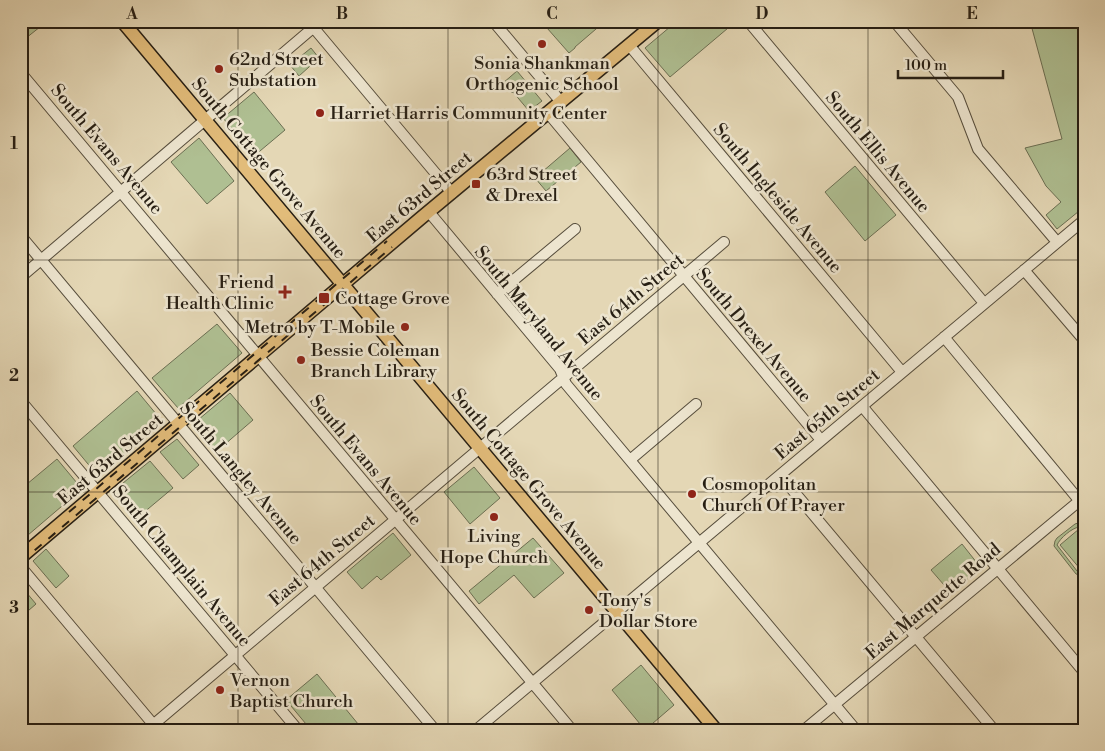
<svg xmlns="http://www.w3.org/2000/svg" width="1105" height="751" font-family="'Libre Bodoni',serif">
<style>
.green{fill:#afbf92;stroke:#6b6f53}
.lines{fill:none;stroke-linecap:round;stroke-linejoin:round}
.minor-casing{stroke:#564d3c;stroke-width:12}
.major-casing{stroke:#271f14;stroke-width:15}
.minor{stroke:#ede5cf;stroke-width:10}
.major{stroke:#e2bc7a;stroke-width:12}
.rail{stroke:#271f14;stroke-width:2;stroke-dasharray:9 9;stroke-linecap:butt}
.grid{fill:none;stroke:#271f14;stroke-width:1;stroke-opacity:0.55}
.poi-dot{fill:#8f2418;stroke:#ede5cf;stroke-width:2}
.labels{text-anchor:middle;stroke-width:5;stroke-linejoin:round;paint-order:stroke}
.poi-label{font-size:18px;fill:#271f14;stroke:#ede5cf;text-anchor:start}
.street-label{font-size:18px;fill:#271f14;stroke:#ede5cf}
.neatline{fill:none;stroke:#271f14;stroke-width:2}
.grid-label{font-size:16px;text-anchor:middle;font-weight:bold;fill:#271f14}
</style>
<rect width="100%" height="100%" fill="#e4d7b5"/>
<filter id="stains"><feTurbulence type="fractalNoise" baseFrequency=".004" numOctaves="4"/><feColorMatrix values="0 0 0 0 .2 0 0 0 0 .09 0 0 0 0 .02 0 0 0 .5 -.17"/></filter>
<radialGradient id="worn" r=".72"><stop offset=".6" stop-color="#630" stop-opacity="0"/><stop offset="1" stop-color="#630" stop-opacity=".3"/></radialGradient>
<path class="green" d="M21 21H44L45 23 21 42Z
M561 21H576L578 23 580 21H607L604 24 603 23 575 47V48L569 53 547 28 554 23 556 25Z
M677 21H732L734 23 670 77 645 48Z
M1030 21H1084V207L1057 229 1046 215 1061 202 1046 186 1025 148 1062 139Z
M311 48 319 58 299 76 290 65Z
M517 71 542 101 529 111 513 92 512 93 504 84 496 90V89Z
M254 92 285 130 254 156 223 118Z
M199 138 234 181 207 204 171 162Z
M570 148 581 162 546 191 535 178Z
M855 166 896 215 865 241 825 192Z
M217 324 242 353 178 408 152 378Z
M137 391 162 421 98 476 73 446Z
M230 393 253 420 216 452 192 425Z
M177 439 199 465 183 479 160 452Z
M57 459 82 489 21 541V489Z
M150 461 173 488 136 519 112 492Z
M474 467 500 498 470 524 444 492Z
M1078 523H1081L1084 526V531L1079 527C1072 528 1060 538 1057 545L1077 571 1084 572 1083 576 1076 574 1054 546 1055 541 1057 538 1075 524Z
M1079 529 1084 535V567L1081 570 1060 545Z
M393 533 411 555 381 580 377 576 362 589 347 572Z
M533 538 564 573 534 598 514 575 479 604 469 591Z
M962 544 981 568 951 593 931 570Z
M46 549 69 576 56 588 33 561Z
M21 586 36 604 21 617Z
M641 665 674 705 645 730 612 690Z
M317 674 363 730H311L286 700Z"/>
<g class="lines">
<g class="minor-casing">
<path id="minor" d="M308 21 452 193
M493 21 561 102
M748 21 984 303
M894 21 958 97 978 149 1057 242
M629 45 902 372
M21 73 572 730
M548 113 821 440
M429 212 560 369 566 384 856 730
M21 236 435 730
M1024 270 1084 340
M21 277 321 21
M497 294 575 229
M944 337 1083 505
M21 401 298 730
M862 406 1084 672
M630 460 696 404
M780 475 994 730
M21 567 158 730
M147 730 480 448 724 242
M476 730 1084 220
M804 730 1084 497"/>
</g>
<g class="major-casing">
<path id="major" d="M122 21 716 730
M21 557 421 218 658 21"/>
</g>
<use href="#minor" class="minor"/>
<use href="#major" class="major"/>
<path class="rail" d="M69 512 387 241
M21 562 392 247"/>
</g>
<path class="grid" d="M238 21V730M448 21V730M658 21V730M868 21V730M21 260H1084M21 492H1084"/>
<g class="poi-dot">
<circle cx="542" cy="44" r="5"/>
<circle cx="219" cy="69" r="5"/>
<circle cx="320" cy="113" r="5"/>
<rect x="471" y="179" width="10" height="10" rx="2.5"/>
<path d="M282.5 284.5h5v5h5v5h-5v5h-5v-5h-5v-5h5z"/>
<rect x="318" y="292" width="12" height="12" rx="2.5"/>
<circle cx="405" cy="327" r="5"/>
<circle cx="301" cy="360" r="5"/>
<circle cx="692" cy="494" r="5"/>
<circle cx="494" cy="517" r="5"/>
<circle cx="589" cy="610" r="5"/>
<circle cx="220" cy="690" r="5"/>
</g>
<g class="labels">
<g class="poi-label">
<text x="229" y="65">62nd Street<tspan x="229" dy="21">Substation</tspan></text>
<text x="542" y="69" text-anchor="middle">Sonia Shankman<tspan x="542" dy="21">Orthogenic School</tspan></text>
<text x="330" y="119">Harriet Harris Community Center</text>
<text x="486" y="180">63rd Street<tspan x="486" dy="21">&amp; Drexel</tspan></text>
<text x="274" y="288" text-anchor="end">Friend<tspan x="274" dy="21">Health Clinic</tspan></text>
<text x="335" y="304">Cottage Grove</text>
<text x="395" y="333" text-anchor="end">Metro by T-Mobile</text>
<text x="311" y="356">Bessie Coleman<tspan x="311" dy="21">Branch Library</tspan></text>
<text x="702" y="490">Cosmopolitan<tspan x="702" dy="21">Church Of Prayer</tspan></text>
<text x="494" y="542" text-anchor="middle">Living<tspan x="494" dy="21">Hope Church</tspan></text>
<text x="599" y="606">Tony's<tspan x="599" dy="21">Dollar Store</tspan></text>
<text x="230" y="686">Vernon<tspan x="230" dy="21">Baptist Church</tspan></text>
</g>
<g class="street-label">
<text transform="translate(107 149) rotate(50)" y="6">South Evans Avenue</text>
<text transform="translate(878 152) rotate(50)" y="6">South Ellis Avenue</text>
<text transform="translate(269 168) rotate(50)" y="6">South Cottage Grove Avenue</text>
<text transform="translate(419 197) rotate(-40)" y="6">East 63rd Street</text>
<text transform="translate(778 198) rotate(50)" y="6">South Ingleside Avenue</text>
<text transform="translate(631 299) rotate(-40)" y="6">East 64th Street</text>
<text transform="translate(539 323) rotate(51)" y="6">South Maryland Avenue</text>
<text transform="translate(754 335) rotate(50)" y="6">South Drexel Avenue</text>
<text transform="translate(827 414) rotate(-40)" y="6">East 65th Street</text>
<text transform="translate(110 459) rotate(-40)" y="6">East 63rd Street</text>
<text transform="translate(366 460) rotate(50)" y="6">South Evans Avenue</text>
<text transform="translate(241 473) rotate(50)" y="6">South Langley Avenue</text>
<text transform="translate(529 479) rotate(50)" y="6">South Cottage Grove Avenue</text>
<text transform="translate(322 560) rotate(-40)" y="6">East 64th Street</text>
<text transform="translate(182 566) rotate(50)" y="6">South Champlain Avenue</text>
<text transform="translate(933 601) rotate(-40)" y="6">East Marquette Road</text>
</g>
</g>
<rect width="1105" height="751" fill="none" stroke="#e4d7b5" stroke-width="55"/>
<path d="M898 70v8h105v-8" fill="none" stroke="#271f14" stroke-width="2.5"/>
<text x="905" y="70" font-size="15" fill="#271f14" stroke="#ede5cf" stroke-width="4" paint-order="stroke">100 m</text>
<rect x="28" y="28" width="1050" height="696" class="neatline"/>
<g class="grid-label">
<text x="132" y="19">A</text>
<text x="342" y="19">B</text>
<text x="552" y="19">C</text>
<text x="762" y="19">D</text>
<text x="972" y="19">E</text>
<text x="14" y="149">1</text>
<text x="14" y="381">2</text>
<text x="14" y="613">3</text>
</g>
<rect width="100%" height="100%" filter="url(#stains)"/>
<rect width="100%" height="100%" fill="url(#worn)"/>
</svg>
